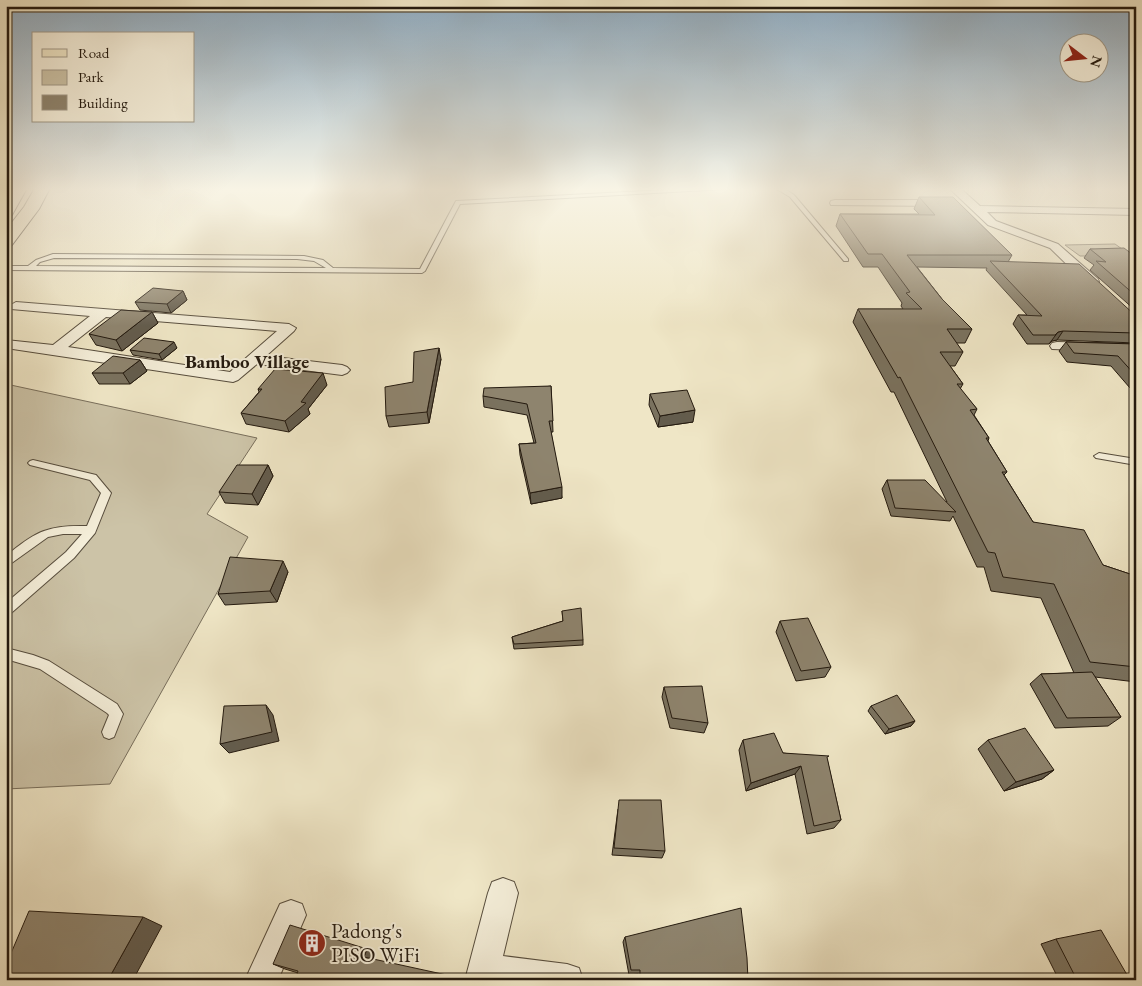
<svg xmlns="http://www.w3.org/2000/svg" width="1142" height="986" font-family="'EB Garamond',serif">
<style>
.green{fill:#ccc3a7;stroke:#786e5b}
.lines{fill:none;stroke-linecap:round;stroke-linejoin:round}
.service-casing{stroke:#574d3d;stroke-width:2}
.minor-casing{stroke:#574d3d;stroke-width:2}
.primary-casing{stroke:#241a0f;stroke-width:2}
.service{fill:#f5efda;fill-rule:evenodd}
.minor{fill:#f5efda;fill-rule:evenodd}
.primary{fill:#efe6c6;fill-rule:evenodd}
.wall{fill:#7a725f;stroke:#241a0f}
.shaded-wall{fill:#635c4d;stroke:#241a0f}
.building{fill:#8e846e;stroke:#241a0f}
.labels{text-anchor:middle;stroke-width:4;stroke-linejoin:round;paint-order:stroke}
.neighbourhood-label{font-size:19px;font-weight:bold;fill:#241a0f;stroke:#f5efda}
.near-poi-label{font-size:21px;fill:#241a0f;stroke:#f5efda;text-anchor:start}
</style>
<rect width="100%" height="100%" fill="#efe6c6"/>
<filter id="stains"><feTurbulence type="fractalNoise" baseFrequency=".004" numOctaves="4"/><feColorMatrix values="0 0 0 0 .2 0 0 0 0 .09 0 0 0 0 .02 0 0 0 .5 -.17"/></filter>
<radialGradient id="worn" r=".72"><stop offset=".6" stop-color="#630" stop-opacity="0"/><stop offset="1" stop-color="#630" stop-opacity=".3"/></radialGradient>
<path class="green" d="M1115 244 1132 256H1080L1065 245Z
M6 384 257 438 207 514 248 537 110 784 6 789Z"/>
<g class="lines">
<g class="service-casing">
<path id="service" d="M702 188H743L460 204 425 271 422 273 6 270V266H28L36 260 53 254 304 256 323 260 333 268 420 269 456 201ZM54 258 297 259 314 261 326 268 36 266 40 262Z
M775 188 785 189 794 195 848 259V261H844L790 197Z
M1099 453 1136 459V465L1096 458 1094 456Z
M33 460 96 475 111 493 95 533 74 558 10 614 6 615V603L66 552 82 534H63L48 537 6 567V556C36 531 48 525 87 526L101 493 90 480 30 465 28 463 30 461Z
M6 648 33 655 49 661 117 704 123 714 114 737 109 739 104 737 102 732 109 715 107 713 40 669 6 659Z"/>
</g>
<g class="minor-casing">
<path id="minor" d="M949 188H960L980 206 1136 209V215L987 212 996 221 1058 244 1098 279 1099 282 1098 285H1088L1050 248 988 225Z
M835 200H942L947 203 942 206 831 205 830 203 831 201Z
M16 302 289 324 296 328 294 331 266 356 342 365 347 367 350 370 347 373 342 375 257 364 238 380 233 382 6 348V340L53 345 90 316 11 309 9 306ZM106 317 277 331 230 372 68 347Z
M1057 342 1136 344V352L1052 349 1050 346 1052 343Z
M503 878 514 882 518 893 503 956 567 964 579 968 583 980H465L488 893 492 882Z
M291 900 302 904 306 915 278 980H245L280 904Z"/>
</g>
<g class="primary-casing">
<path id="primary" d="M12 188H27L12 215 6 217V199Z
M35 188H50L39 209 12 245 6 246V230L24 207Z"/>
</g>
<use href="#service" class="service"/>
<use href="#minor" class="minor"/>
<use href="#primary" class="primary"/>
</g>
<path class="wall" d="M919 197 1012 255 1008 262 1136 316V343L1057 340 1052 341 1049 344H1027L1013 324 1018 315H1027L986 270 987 268 917 267 942 299 972 329 965 343H956L963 352 955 366H950L963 384 960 389 977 409 974 415 989 438 988 441 1007 472 1004 475 1033 522 1103 565 1136 576V682L1095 677 1121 717 1108 726 1055 728 1030 684 1041 674 1074 673 1041 598 991 591 984 567H977L953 516 950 521 891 516 882 489 887 480 947 502 894 392H891L853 322 858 309H903L901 306 902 303 878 267H863L836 226 840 214H919L914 209Z
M1090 249 1136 254V311L1090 270 1094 265 1084 258Z
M183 291 187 300 171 313 140 310 135 302Z
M152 312 158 323 122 351 96 345 89 334Z
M1066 342 1136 344V388H1130L1111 366 1067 362 1059 351Z
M177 348 162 360 133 355 130 350Z
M441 359 429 423 389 427 386 416 413 382Z
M140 360 147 371 130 384H99L92 373Z
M327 385 308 409 310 414 289 432 246 424 241 413 259 392 258 389Z
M551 386 553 432H551L562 498 531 504 520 455 519 444 534 443 527 415 484 407 483 396Z
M650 394 693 422 658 427 649 405Z
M268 465 273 476 258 505 225 503 219 492Z
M1136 548V557L1133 551Z
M288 572 277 602 225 605 218 594Z
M562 611 583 640V645L514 649 512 637 563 621Z
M780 621 831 667 825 677 796 681 776 632Z
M664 687 708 723 704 733 670 728 662 697Z
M871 706 915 721 911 726 885 734 868 711Z
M743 740 783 753 827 759 841 820 834 828 807 834 795 774 746 791 739 750Z
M988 740 1054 770 1042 779 1004 791 978 749Z
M618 809 665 851 662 858 612 855Z
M625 937 748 980H638V974L629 975 623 942Z
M1056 939 1130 980H1059L1041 944Z
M367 949 375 955 298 973 285 969 273 964Z"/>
<path class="shaded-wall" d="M183 291 187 300 171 313 167 304Z
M152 312 158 323 122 351 116 340Z
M1063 331 1057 340 1052 341 1049 344 1058 332Z
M174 342 177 348 162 360 159 354Z
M439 348 441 359 429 423 427 412Z
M140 360 147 371 130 384 123 373Z
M323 373 327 385 308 409 310 414 289 432 285 421Z
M695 410 693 422 658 427 660 416Z
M268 465 273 476 258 505 252 494Z
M562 487V498L531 504 530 493Z
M283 561 288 572 277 602 270 591Z
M266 705 273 715 279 741 229 753 220 744Z
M915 721 911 726 885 734 889 729Z
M801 766 795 774 746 791 751 783Z
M1054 770 1042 779 1004 791 1016 782Z
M143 917 162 926 133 980H108Z
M367 949 375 955 372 962 364 957Z"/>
<path class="building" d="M919 197H953L1012 255H907L942 299 972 329H947L963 352H940L963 384H957L977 409 970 410 989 438H986L1007 472H1002L1033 522 1084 530 1103 565 1136 576V667L1090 662 1054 584 1003 577 995 553 988 552 900 377 898 378 858 309H922L906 293 910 292 882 254H868L840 214 935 215Z
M1124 248 1132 254H1136V296L1096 261 1106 262 1090 249Z
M990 261 1079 264 1136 316V333L1063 331 1058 332 1055 335H1033L1018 315 1042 316Z
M153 288 183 291 167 304 135 302Z
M121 310 152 312 116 340 89 334Z
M144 338 174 342 159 354 130 350Z
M1066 342 1136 344V376L1118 356 1074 353Z
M439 348 427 412 386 416 385 387 413 382 414 352Z
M113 356 140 360 123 373H92Z
M275 369 323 373 301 402 306 403 285 421 241 413 262 389H258Z
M551 386 553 421H549L562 487 530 493 519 444 536 443 527 404 483 396 484 388Z
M687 390 695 410 660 416 650 394Z
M237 465H268L252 494 219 492Z
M887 480H925L956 512 895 508Z
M230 557 283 561 270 591 218 594Z
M581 608 583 640 514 644 512 637 563 621 562 611Z
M808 618 831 667 801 671 780 621Z
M1092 672 1121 717 1067 718 1041 674Z
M702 686 708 723 672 718 664 687Z
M897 695 915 721 889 729 871 706Z
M266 705 272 732 220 744 224 706Z
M1025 728 1054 770 1016 782 988 740Z
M774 733 783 753 829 756 827 757 841 820 814 826 801 766 751 783 743 740Z
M619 800H661L665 851 614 848Z
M741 908 747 958 748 980H640V970H631L625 937Z
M29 911 143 917 108 980H6V965Z
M290 925 367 949 364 957 456 977 455 980H295L298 971 273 964Z
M1101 930 1130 980H1077L1056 939Z"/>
<linearGradient id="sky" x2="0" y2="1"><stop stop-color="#8facc2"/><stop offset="0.58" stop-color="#f8f4e5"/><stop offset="1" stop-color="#f8f4e5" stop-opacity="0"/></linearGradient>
<rect width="1142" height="326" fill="url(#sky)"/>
<defs>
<g id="building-disc" transform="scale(1.4375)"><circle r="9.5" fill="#8f2418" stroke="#f5efda"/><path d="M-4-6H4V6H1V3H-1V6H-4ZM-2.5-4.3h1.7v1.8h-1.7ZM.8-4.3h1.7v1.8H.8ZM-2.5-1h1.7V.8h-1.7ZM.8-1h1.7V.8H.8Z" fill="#fff"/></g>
</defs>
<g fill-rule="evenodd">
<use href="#building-disc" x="312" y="943"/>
</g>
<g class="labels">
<g class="neighbourhood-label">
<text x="247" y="368">Bamboo Village</text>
</g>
<g class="near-poi-label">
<text x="331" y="938">Padong's<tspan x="331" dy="24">PISO WiFi</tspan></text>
</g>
</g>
<rect width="1142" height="986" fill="none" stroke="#efe6c6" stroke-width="25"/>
<rect x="8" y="8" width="1127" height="971" fill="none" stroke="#241a0f" stroke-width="2.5"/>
<rect x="12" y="12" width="1117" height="961" fill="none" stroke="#241a0f"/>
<rect x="32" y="32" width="162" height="90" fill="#f5efda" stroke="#a19a89"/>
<rect x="42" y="49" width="25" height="8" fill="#efe6c6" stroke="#a19a89"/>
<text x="78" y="58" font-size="15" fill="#241a0f">Road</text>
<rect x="42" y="70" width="25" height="15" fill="#ccc3a7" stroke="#a19a89"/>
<text x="78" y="82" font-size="15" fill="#241a0f">Park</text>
<rect x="42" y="95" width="25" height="15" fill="#8e846e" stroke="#a19a89"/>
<text x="78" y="108" font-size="15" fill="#241a0f">Building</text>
<g transform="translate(1084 58) rotate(106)"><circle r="24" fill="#f5efda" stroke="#a19a89"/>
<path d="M0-4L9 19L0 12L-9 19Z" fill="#8f2418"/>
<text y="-8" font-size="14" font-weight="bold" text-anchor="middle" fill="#241a0f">N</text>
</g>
<rect width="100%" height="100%" filter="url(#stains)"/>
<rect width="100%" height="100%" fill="url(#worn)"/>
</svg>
